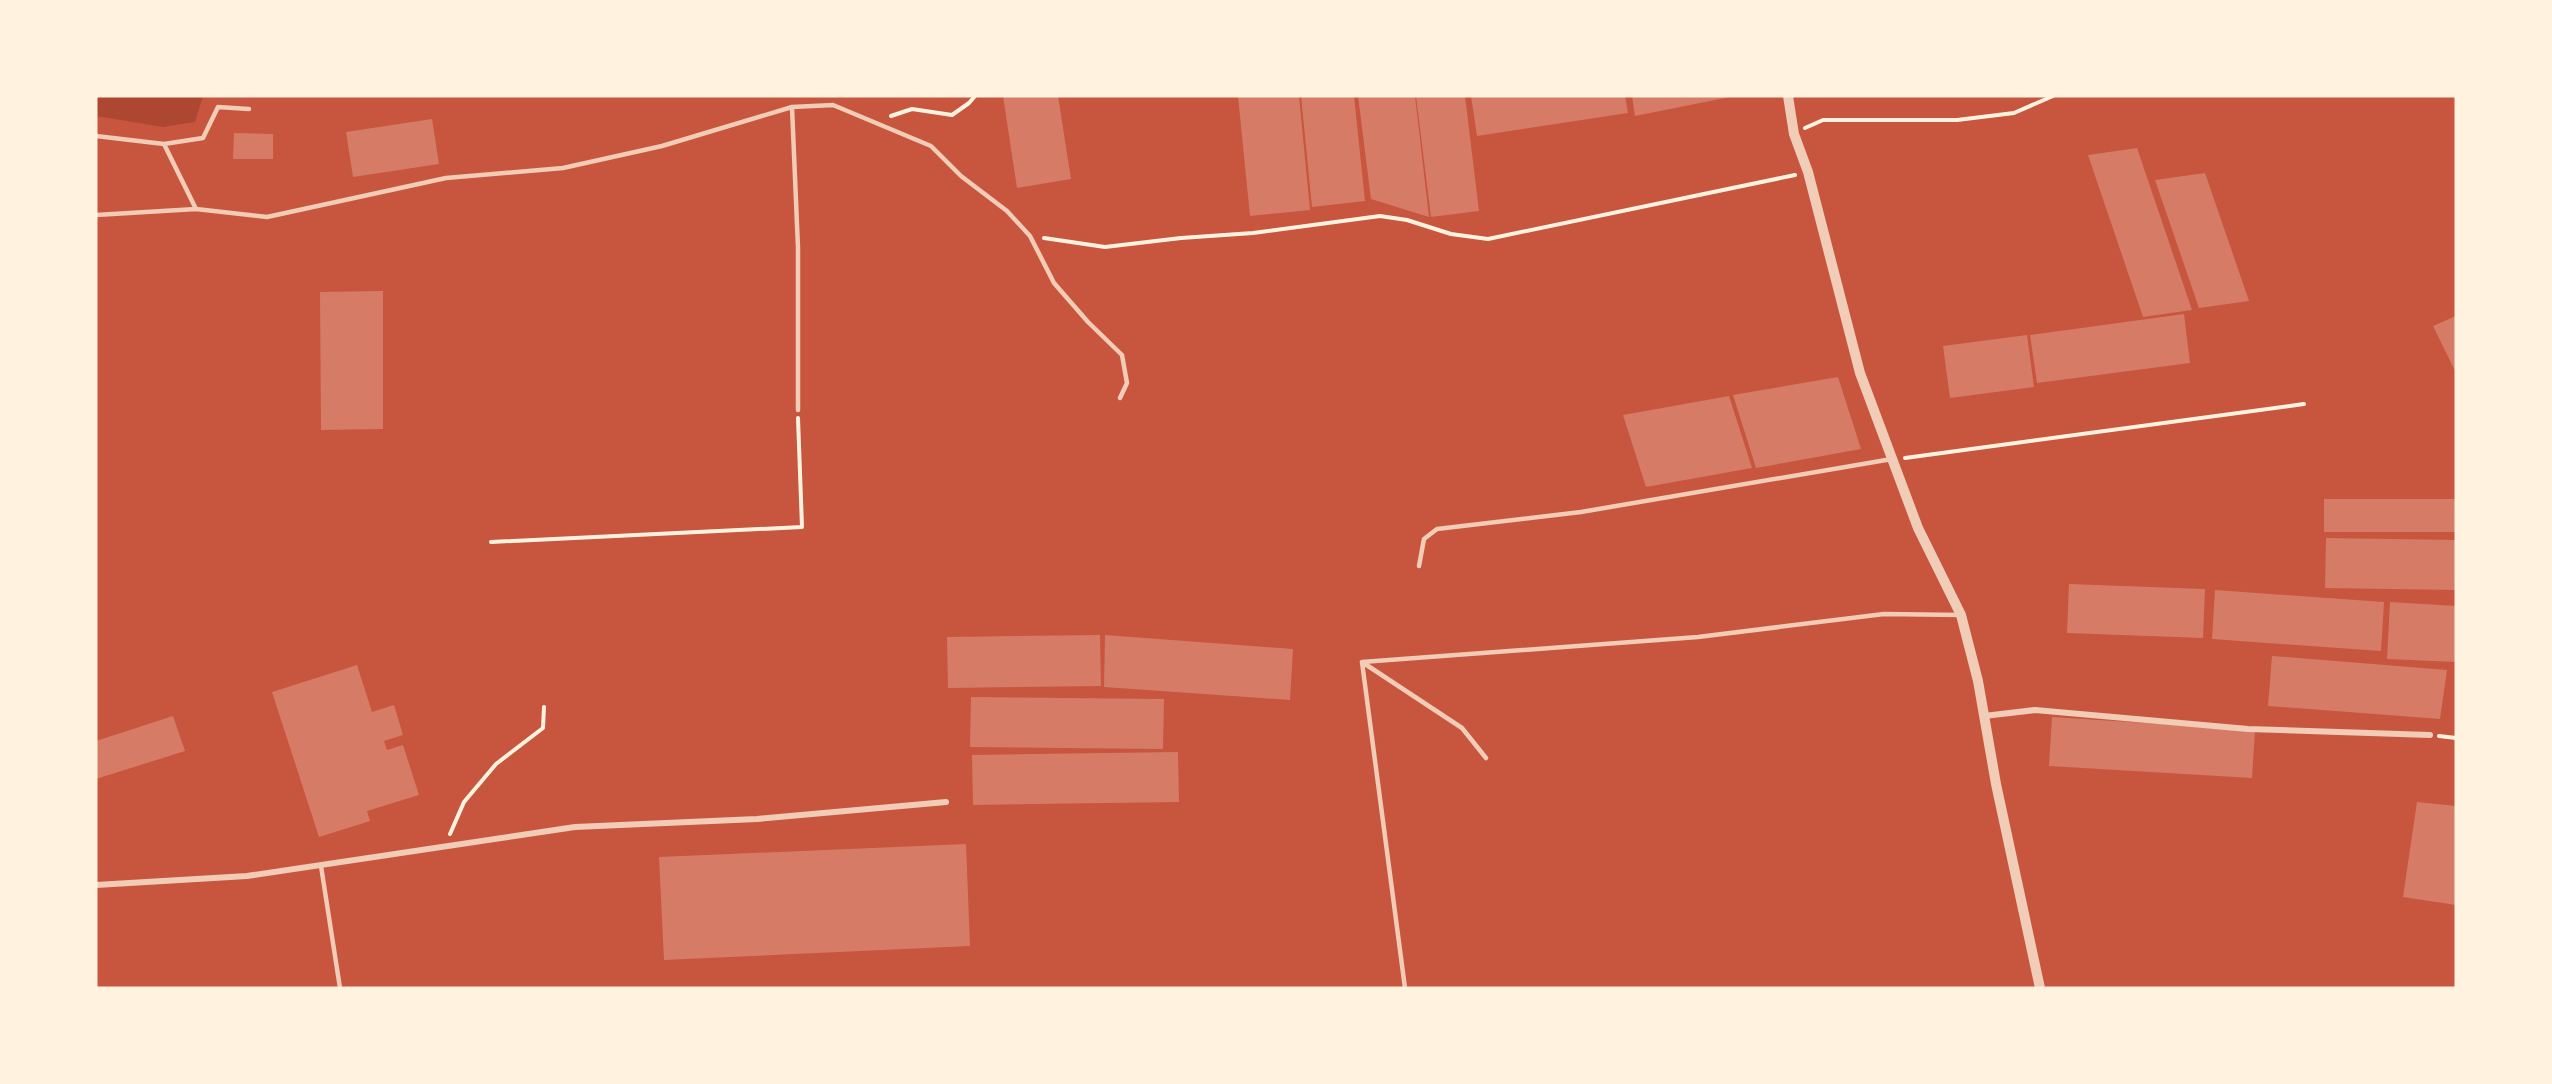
<svg xmlns="http://www.w3.org/2000/svg" width="2552" height="1084" font-family="Jost,sans-serif">
<style>
.green{fill:#ae4732}
.building{fill:#d67c66}
.lines{fill:none;stroke-linecap:round;stroke-linejoin:round}
.path{stroke:#fff3e0;stroke-width:4}
.service{stroke:#f1ccb7;stroke-width:4.5}
.minor{stroke:#f1ccb7;stroke-width:6}
.tertiary{stroke:#f1ccb7;stroke-width:10}
</style>
<rect width="100%" height="100%" fill="#c8553d"/>
<path class="green" d="M96 96H203L195 122 163 127 96 116Z"/>
<path class="building" d="M1003 96H1058L1071 179 1017 188Z
M1238 96H1299L1310 210 1250 216Z
M1301 96H1354L1365 201 1312 207Z
M1358 96H1415L1429 217 1371 199Z
M1416 96H1465L1479 211 1431 217Z
M1471 96H1625L1628 113 1477 136Z
M1632 96H1730V97L1635 116Z
M432 119 439 164 353 177 346 132Z
M234 133 273 134V159H233Z
M2137 148 2192 310 2143 317 2088 155Z
M2205 173 2249 301 2199 308 2155 180Z
M383 291V429L321 430 320 292Z
M2184 314 2190 363 2037 383 2030 335Z
M2456 316V373L2433 326Z
M2027 335 2034 387 1950 398 1943 346Z
M1838 377 1861 449 1756 468 1733 395Z
M1729 396 1752 468 1646 487 1623 415Z
M2324 499H2456V532H2324Z
M2326 538 2456 540V590L2325 588Z
M2069 584 2205 589 2203 638 2067 633Z
M2215 590 2384 602 2381 651 2212 639Z
M2390 602 2456 606V662L2387 659Z
M1100 635 1101 686 948 688 947 637Z
M1105 635 1293 649 1290 700 1104 687Z
M2272 656 2447 670 2440 719 2268 706Z
M357 665 372 712 394 705 403 735 384 741 387 750 403 745 419 795 367 811 370 821 319 837 272 692Z
M971 697 1164 699 1163 749 970 747Z
M173 716 185 751 96 779V741Z
M2052 717 2255 730 2252 778 2049 766Z
M1178 752 1179 802 973 805 972 755Z
M2417 802 2456 806V905L2403 897Z
M966 844 970 946 664 960 659 857Z"/>
<g class="lines">
<path class="path" d="M891 116 912 109 952 115 969 103 975 96
M1805 128 1823 120H1957L2014 113 2053 96
M1044 238 1105 247 1181 238 1253 233 1380 216 1407 220 1451 234 1488 239 1795 175
M1905 458 2304 404
M491 542 802 527 798 418
M2439 736 2456 738
M450 834 464 802 496 764 543 728 544 707"/>
<path class="service" d="M792 107 798 248V410
M96 136 164 144
M196 209 164 144 203 138 218 107 249 109
M96 215 196 209 267 217 446 178 563 168 662 146 792 107 833 105 931 146 961 176 1007 211 1030 236 1054 283 1088 322 1122 355 1127 383 1120 398
M1419 566 1424 539 1437 529 1581 512 1892 459
M1362 662 1462 728 1486 758
M321 866 340 988
M1405 988 1362 662 1698 637 1884 614 1961 615"/>
<path class="minor" d="M1984 716 2035 710 2248 729 2430 735
M96 885 247 876 575 827 757 819 946 802"/>
<path class="tertiary" d="M1788 96 1794 134 1808 172 1860 373 1918 528 1961 615 1978 681 1996 784 2040 988"/>
</g>
<rect width="2552" height="1084" fill="none" stroke="#fff3e0" stroke-width="195"/>
</svg>
